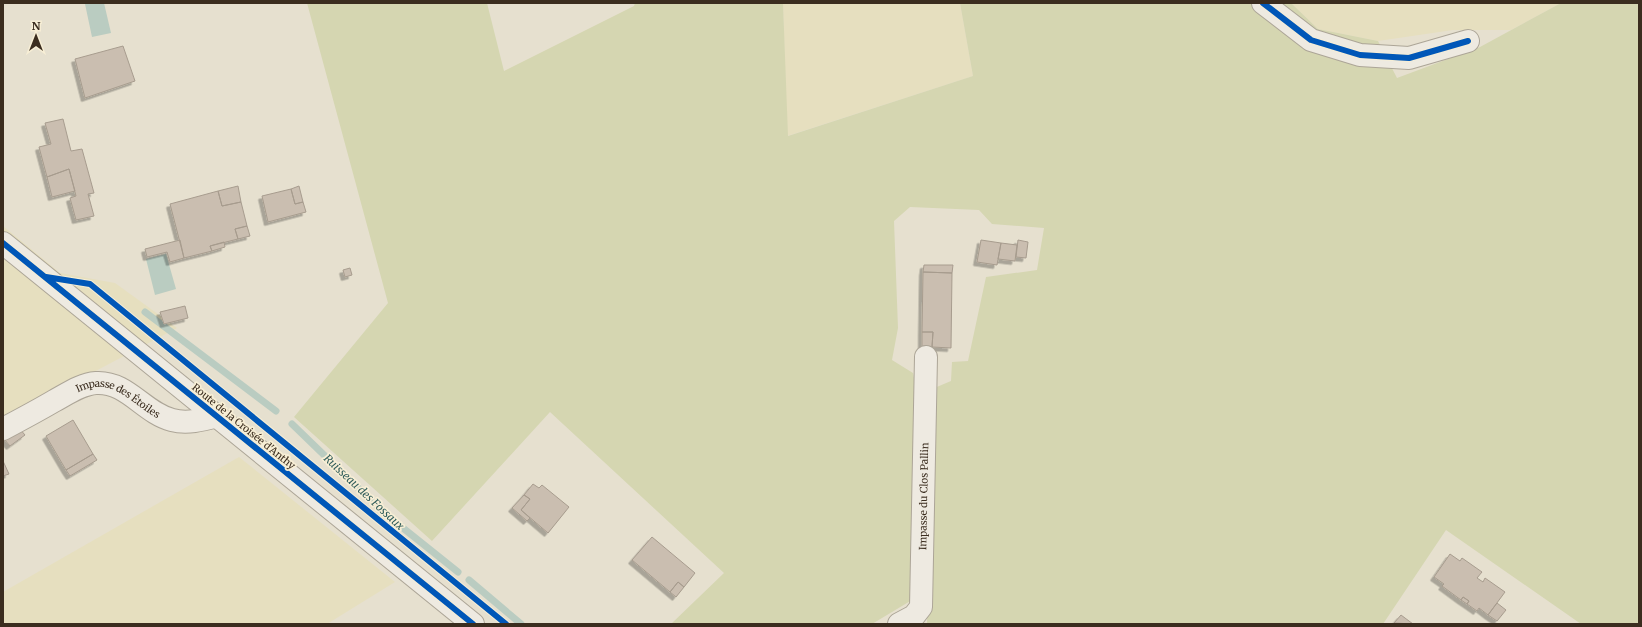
<svg xmlns="http://www.w3.org/2000/svg" width="1642" height="627" font-family="Merriweather,serif">
<style>
.farmland{fill:#e6dfbf}
.green{fill:#d5d6b1}
.water{fill:#baccc1}
.lines{fill:none;stroke-linecap:round;stroke-linejoin:round}
.stream{stroke:#baccc1;stroke-width:7}
.building{fill:#cabeb0;stroke:#a79c8e;filter:url(#shadow)}
.minor-casing{stroke:#aca597;stroke-width:24}
.path{stroke:#c7c1b7;stroke-width:2.5;stroke-dasharray:3 2;stroke-linecap:butt}
.minor{stroke:#eeeae1;stroke-width:22}
.cycleway-casing{stroke:#f7eed5;stroke-width:8}
.cycleway{stroke:#0057b8;stroke-width:6}
.labels{text-anchor:middle;stroke-width:3.5;stroke-linejoin:round;paint-order:stroke}
.street-label{font-size:10px;fill:#3b2d1f;stroke:#f7eed5}
.water-label{font-size:11px;font-style:italic;fill:#2e5b59;stroke:#f7eed5}
</style>
<defs>
<filter id="shadow"><feDropShadow dx="-3.5" dy="3.5" stdDeviation="0" flood-color="#0004"/></filter>
</defs>
<rect width="100%" height="100%" fill="#e6e0cf"/>
<path class="farmland" d="M783 3H960L973 76 787 136Z
M1291 3H1561L1511 30H1453L1378 41 1318 29Z
M3 226 60 273 115 283 162 317 164 324 170 323 177 328 3 420Z
M239 457 395 582 327 624H3V592Z"/>
<path class="green" d="M307 3H487L504 71 634 6 635 3H783L788 136 973 76 960 3H1291L1318 29 1378 41 1397 78 1480 47 1561 3H1639V624H1581L1446 530 1383 624H927L932 389 951 381 952 362 968 361 986 277 1037 270 1044 228 992 224 979 210 910 207 894 221 898 328 892 360 913 373 922 419 917 597 872 624H671L724 573 550 412 432 541 294 417 388 303Z"/>
<path class="water" d="M89 3H104L111 33 92 37 85 4Z
M166 254 176 289 155 295 146 259Z"/>
<g class="lines">
<path class="stream" d="M145 312 276 411
M292 424 383 512 458 572
M469 580 521 624"/>
</g>
<path class="building" d="M123 46 135 81 85 98 75 59Z
M63 119 71 151 82 149 94 193 88 194 94 216 76 220 70 198 76 196 69 169 47 177 39 147 51 144 45 123Z
M69 169 75 191 52 197 47 177Z
M238 186 241 202 222 206 218 191Z
M299 186 303 202 295 204 291 189Z
M291 189 295 204 303 202 306 212 268 222 262 196Z
M218 191 222 206 241 202 247 226 235 229 238 239 210 246 212 251 184 258 170 204Z
M247 226 250 236 238 239 235 229Z
M180 240 184 258 170 262 167 252 147 257 145 249Z
M981 240 1001 243 997 265 977 262Z
M1018 240 1028 242 1026 258 1016 257Z
M224 242 225 247 212 251 210 246Z
M1001 243 1017 245 1015 261 998 259Z
M924 265H953L952 273 923 272Z
M350 268 352 275 345 277 343 270Z
M923 272 952 273 951 348 932 347 933 332H922Z
M185 306 188 318 164 324 160 312Z
M922 332H933L932 347H922Z
M73 420 93 454 66 470 46 436Z
M19 428 25 435 10 446 4 439Z
M93 454 97 460 70 476 66 470Z
M3 461 9 474 3 476Z
M533 484 539 488 542 485 569 507 548 533 521 510 530 499 524 495Z
M524 495 530 499 521 510 530 518 527 521 512 508Z
M652 537 695 573 684 587 678 582 670 592 632 560Z
M1450 554 1460 561 1462 558 1482 572 1477 578 1483 582 1485 578 1505 592 1488 615 1479 608 1477 611 1467 604 1469 601 1463 597 1461 600 1442 586 1444 584 1434 577Z
M678 582 684 587 676 597 670 592Z
M1463 597 1469 601 1467 604 1461 600Z
M1497 603 1506 610 1497 621 1488 615Z
M1401 615 1413 624 1394 623Z"/>
<g class="lines">
<g class="minor-casing">
<g id="minor">
<path d="M1263 3 1311 40 1360 55 1409 58 1468 41"/>
<path d="M3 243 473 624"/>
<path id="s1" d="M3 429C20 420 37 411 54 401 67 394 81 384 96 383 127 381 144 413 172 420 187 424 202 420 217 416"/>
<path id="s2" d="M899 624 914 616 921 607 926 357"/>
</g>
</g>
<path class="path" d="M494 614 506 624"/>
<use href="#minor" class="minor"/>
<g class="cycleway-casing">
<path id="cycleway" d="M1263 3 1311 40 1360 55 1409 58 1468 41
M3 243 473 624
M46 277 90 284 506 624"/>
</g>
<use href="#cycleway" class="cycleway"/>
</g>
<g class="labels">
<g class="street-label">
<text dy="4" stroke="none"><textPath href="#s1" startOffset="130">Impasse des Étoiles</textPath></text>
<text transform="translate(244 426) rotate(39)" y="4">Route de la Croisée d'Anthy</text>
<text dy="4" stroke="none"><textPath href="#s2" startOffset="139">Impasse du Clos Pallin</textPath></text>
</g>
<g class="water-label">
<text transform="translate(364 492) rotate(43)" y="4">Ruisseau des Fossaux</text>
</g>
</g>
<rect width="1642" height="627" fill="none" stroke="#3b2d1f" stroke-width="8"/>
<g transform="translate(36 36)" stroke="#f7eed5" stroke-width="3" paint-order="stroke">
<path d="M0-3L7 15L0 10L-7 15Z" fill="#3b2d1f"/>
<text y="-6" font-size="11" font-weight="bold" text-anchor="middle" fill="#3b2d1f">N</text>
</g>
</svg>
